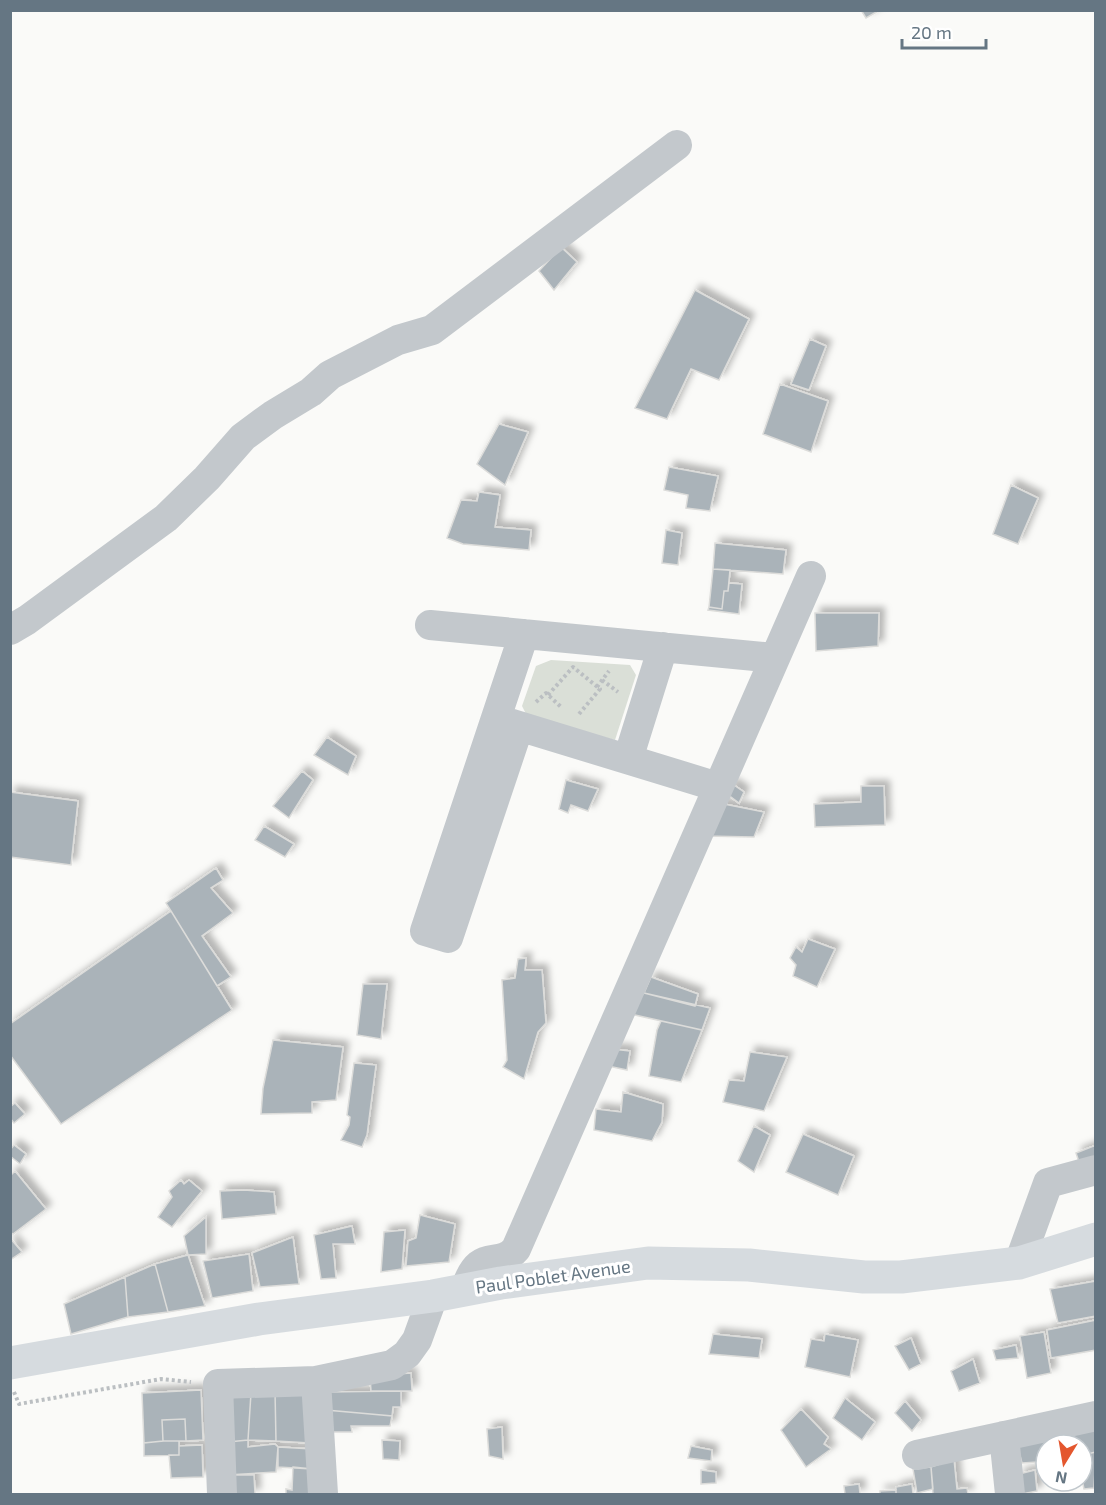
<svg xmlns="http://www.w3.org/2000/svg" width="1106" height="1505" font-family="'Exo 2',sans-serif">
<style>
.green{fill:#dadfd7}
.building{fill:#aab3b9;stroke:#dcdcda;stroke-width:1.5;filter:url(#shadow)}
.lines{fill:none;stroke-linecap:round;stroke-linejoin:round}
.path{stroke:#bbbfc2;stroke-width:4;stroke-dasharray:3 3;stroke-linecap:butt}
.minor{stroke:#c3c8cc;stroke-width:30}
.major{stroke:#d6dbdf;stroke-width:33}
.labels{text-anchor:middle;stroke-width:6;stroke-linejoin:round;paint-order:stroke}
.street-label{font-size:18px;fill:#657683;stroke:#fff}
</style>
<defs>
<filter id="shadow"><feDropShadow dx="5.5" dy="-5.5" stdDeviation="3" flood-color="#0004"/></filter>
</defs>
<rect width="100%" height="100%" fill="#fafaf8"/>
<path class="green" d="M551 660 630 665 636 675 615 740 528 718 522 706 536 666Z"/>
<path class="building" d="M861 10H880L866 18Z
M561 247 577 262 554 290 539 271Z
M695 290 749 319 719 380 691 369 667 419 635 408Z
M810 339 826 346 809 390 791 384Z
M780 384 828 401 811 452 763 434Z
M499 424 528 432 505 485 477 464Z
M669 467 718 476 710 511 686 508 688 495 664 490Z
M1011 485 1038 498 1018 544 993 534Z
M479 492 500 495 495 527 531 530 529 550 463 544 447 538 461 500 477 501Z
M666 530 682 533 678 565 662 563Z
M715 543 786 550 783 574 713 569Z
M713 569 730 570 728 591H724L722 609 709 607Z
M729 583 742 584 739 614 708 610 709 607 722 609 724 591H728Z
M815 613H879L878 646 816 651Z
M327 737 356 756 348 775 314 755Z
M302 771 313 780 289 818 273 806Z
M566 780 598 789 588 811 571 805 568 813 559 809Z
M731 783 744 792 739 803 727 794Z
M861 786H884L885 825 815 827 814 804 861 802Z
M10 792 78 801 71 865 10 857Z
M719 803 764 812 754 837 705 836Z
M264 826 294 844 285 857 255 840Z
M216 868 223 880 211 888 233 913 202 936 231 977 217 986 166 903Z
M171 911 232 1010 61 1124 10 1055V1024Z
M808 939 835 949 817 987 793 976 796 965 790 958 796 947 802 952Z
M526 958 525 970H542L546 1023 538 1032 524 1079 503 1067 507 1060 502 980 515 978 518 959Z
M651 977 698 994 695 1006 644 993Z
M363 984H387L381 1039 357 1035Z
M644 993 710 1008 702 1030 626 1013Z
M661 1021 702 1030 681 1082 649 1076 657 1030Z
M273 1040 343 1047 336 1100 312 1102V1113L261 1114 263 1088Z
M612 1049 630 1051 627 1070 608 1066Z
M750 1052 787 1057 764 1111 723 1102 729 1080 744 1081Z
M354 1063 376 1065 367 1135 362 1147 341 1140 349 1125 350 1117 347 1115Z
M623 1092 663 1104 662 1122 652 1141 594 1130 596 1109 621 1112Z
M15 1103 25 1114 14 1123 10 1118V1107Z
M754 1126 770 1135 754 1172 738 1161Z
M803 1134 854 1156 838 1195 786 1172Z
M14 1145 26 1154 20 1164 10 1156V1150Z
M1096 1145V1164L1081 1168 1076 1153Z
M15 1171 46 1209 13 1234 10 1232V1176Z
M181 1180 184 1184 189 1180 202 1191 172 1227 158 1217 172 1197 169 1191Z
M244 1190 274 1192 276 1214 222 1219 220 1191Z
M420 1215 455 1224 449 1262 406 1266 408 1241 416 1238Z
M206 1217V1254L188 1255 184 1236Z
M352 1226 355 1244H333L336 1278 321 1279 314 1235Z
M405 1230 402 1269 381 1272 384 1232Z
M293 1237 299 1284 260 1287 252 1253Z
M10 1238 22 1252 10 1260Z
M249 1254 253 1291 212 1298 203 1261Z
M188 1255 205 1306 168 1312 155 1264Z
M155 1264 168 1312 128 1317 125 1277Z
M125 1277 128 1317 71 1334 64 1304Z
M1096 1281V1316L1058 1323 1050 1289Z
M1096 1320V1350L1051 1358 1047 1330Z
M1044 1332 1051 1373 1027 1378 1020 1336Z
M713 1334 762 1339 759 1358 709 1354Z
M825 1334 858 1340 850 1377 805 1367 811 1339 824 1341Z
M911 1338 921 1364 909 1370 895 1346Z
M1016 1345 1018 1358 996 1360 993 1350Z
M973 1359 980 1383 959 1391 951 1371Z
M411 1373 412 1391H371L370 1376Z
M308 1387 310 1443 276 1441 275 1391Z
M201 1390 203 1440 186 1441 185 1419 162 1420 163 1441 144 1443 142 1393Z
M275 1391 276 1441 248 1440 251 1393Z
M401 1391V1407H393L392 1416 326 1410V1392Z
M233 1392 251 1393 248 1440 228 1442Z
M845 1398 875 1422 862 1440 833 1418Z
M905 1401 921 1420 912 1431 895 1413Z
M801 1409 828 1437 824 1444 831 1449 806 1467 781 1430Z
M326 1410 392 1416 390 1426H351L352 1432H328Z
M185 1419 186 1441H163L162 1420Z
M1096 1425V1452L1082 1455V1445H1051L1060 1443 1066 1428Z
M502 1427 503 1459 489 1456 487 1429Z
M1047 1434 1049 1445H1046V1453L1038 1455V1462L1022 1463 1016 1441Z
M248 1440V1447L275 1444 278 1447 276 1472 227 1475 228 1442Z
M382 1440 400 1441 399 1460 383 1459Z
M163 1441H179V1455L144 1456V1443Z
M202 1445 203 1477 171 1478 169 1455H179V1446Z
M691 1446 712 1450 711 1461 688 1458Z
M278 1447 312 1449V1469L278 1467Z
M1096 1452 1094 1488 1084 1489 1083 1484H1077V1481H1082V1455Z
M954 1459 957 1489 967 1488 968 1494H933L931 1467Z
M293 1467 312 1469 313 1494H286V1489L292 1490Z
M931 1467 933 1489 917 1493 913 1469Z
M701 1470 716 1472V1483L701 1484Z
M1035 1470 1037 1491 1022 1494 1019 1474Z
M227 1475H254L255 1494H232Z
M859 1484 860 1494H845L844 1486Z
M912 1484 913 1494H896V1487Z
M896 1490V1494H880V1491Z"/>
<g class="lines">
<path class="path" d="M602 680 618 692
M597 687 609 671
M548 695 573 667 600 689 579 714
M536 702 546 693 561 707
M14 1392 19 1404 161 1379 191 1382"/>
<path class="minor" d="M430 625 775 658
M10 630 27 620 166 518 207 478 243 437 273 415 311 392 330 375 398 340 432 330 677 145
M499 720 718 787
M519 726 448 938 425 931 524 634
M628 759 663 647
M1019 1263 1048 1183 1096 1170
M465 1290C480 1244 497 1271 516 1249L811 576
M316 1381 323 1494
M1004 1436 1010 1494
M917 1455 1096 1416
M222 1494 218 1384 316 1381 392 1365 407 1354 417 1340 433 1296"/>
<path class="major" d="M10 1363 259 1319 433 1296 501 1283 648 1263 749 1265 864 1277H901L1019 1263 1096 1239"/>
</g>
<g class="labels">
<g class="street-label">
<text transform="translate(553 1277) rotate(-8)" y="6">Paul Poblet Avenue</text>
</g>
</g>
<rect width="1106" height="1505" fill="none" stroke="#657683" stroke-width="24"/>
<g transform="translate(1064 1463) rotate(191)"><circle r="28" fill="#ffffff" stroke="#c1c8cd" stroke-width="1.5"/>
<path d="M0-4.5L10 22L0 15L-10 22Z" fill="#e4572e"/>
<text y="-9" font-size="16" font-weight="bold" text-anchor="middle" fill="#657683">N</text>
</g>
<path d="M902 39v9h84v-9" fill="none" stroke="#657683" stroke-width="3"/>
<text x="911" y="39" font-size="18" fill="#657683" stroke="#ffffff" stroke-width="4.5" paint-order="stroke">20 m</text>
</svg>
